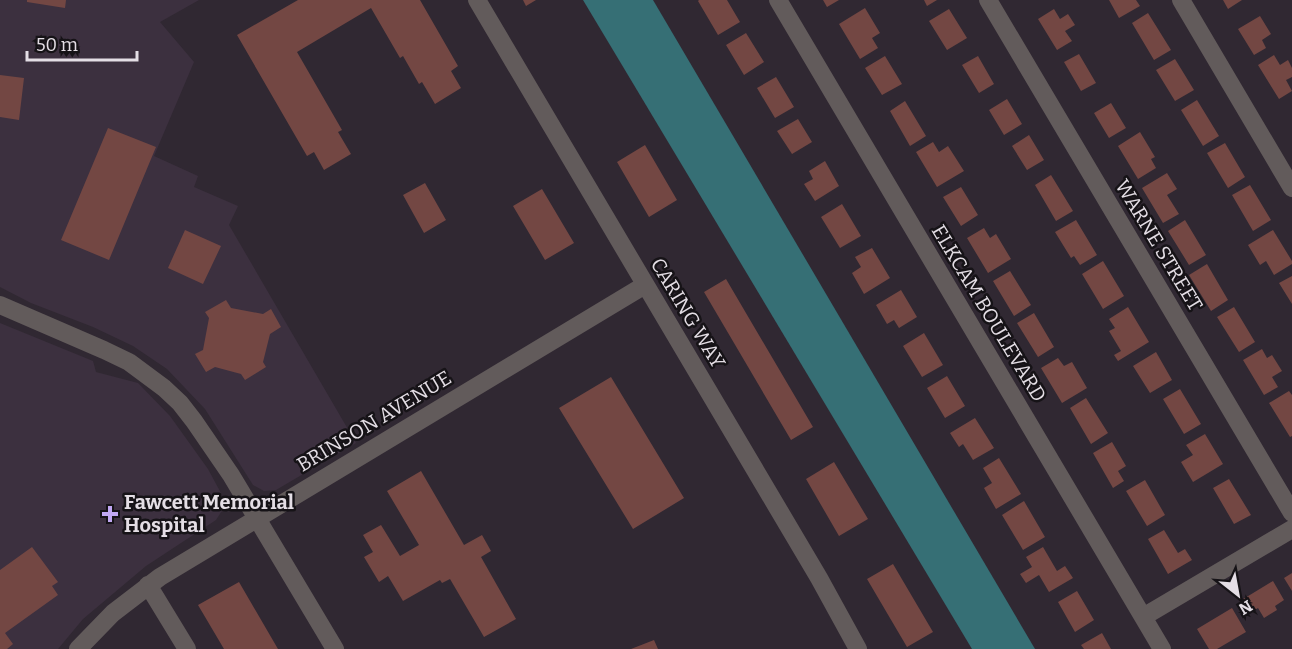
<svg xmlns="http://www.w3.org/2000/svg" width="1292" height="649" font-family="Bitter,serif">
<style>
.built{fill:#3c303f}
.water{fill:#366f75}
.building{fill:#734743}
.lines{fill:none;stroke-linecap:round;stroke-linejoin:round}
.minor{stroke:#625b5b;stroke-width:18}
.poi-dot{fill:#c1a8f3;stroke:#161317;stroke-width:2}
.labels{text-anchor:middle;stroke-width:5;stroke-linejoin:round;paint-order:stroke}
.street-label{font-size:20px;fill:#e4dee5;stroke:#161317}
.poi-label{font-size:20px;font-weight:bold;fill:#e4dee5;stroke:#161317;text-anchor:start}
</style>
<rect width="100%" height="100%" fill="#302832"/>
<path class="built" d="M0 0H199L160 22 194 62 154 156 198 176 194 187 238 206 229 225 356 443 276 490 264 491 253 485 205 409 167 369 133 346 93 327 31 303 0 287Z
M0 323 93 361 96 372 138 383 170 416 208 469 222 495 223 509 216 520 146 566 83 619 58 649H0Z"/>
<path class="water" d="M583 0H653L1035 649H972Z"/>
<path class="building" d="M27 0H66L65 8 27 2Z
M298 0H420L458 66 451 71 461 88 435 104 422 82 419 84 403 56 400 58 371 8 297 52 342 130 338 132 351 154 324 170 314 152 307 156 237 35Z
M523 0H536L526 6Z
M699 0H727L740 22 718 35 698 1Z
M823 0H839L827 7Z
M924 0H937L927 6Z
M1109 0H1136L1140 6 1119 18Z
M1223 0H1242L1228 9Z
M865 8 880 33 872 38 878 48 860 59 839 24Z
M949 9 967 38 947 50 929 21Z
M1054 9 1060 19 1068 14 1075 25 1065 31 1072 41 1057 50 1038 19Z
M1148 13 1171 50 1154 60 1132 23Z
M1260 16 1271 34 1262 40 1266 48 1254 55 1238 29Z
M746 33 764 62 744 75 726 45Z
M1079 54 1096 83 1081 91 1064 62Z
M1274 55 1280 65 1288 60 1292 68V77L1286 80 1292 91 1279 99 1258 65Z
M885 56 902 84 882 95 865 68Z
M978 56 994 84 979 93 962 65Z
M1175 59 1194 90 1175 101 1156 70Z
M0 75 24 78 19 120 0 117Z
M776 77 794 107 775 118 757 88Z
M1007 99 1022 124 1004 135 989 110Z
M1197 100 1219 136 1203 146 1181 110Z
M905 101 926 136 910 146 890 111Z
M1111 103 1126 128 1109 138 1094 113Z
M798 119 812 142 792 154 777 131Z
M108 128 156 147 109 260 61 240Z
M1140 132 1155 157 1151 159 1156 168 1138 179 1118 146Z
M1029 135 1044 160 1027 170 1012 146Z
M933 142 939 152 948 146 964 171 937 187 916 152Z
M1225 143 1245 177 1228 188 1207 153Z
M645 145 677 200 649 217 617 162Z
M825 161 839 186 815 201 804 184 813 179 809 171Z
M1167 173 1177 189 1167 195 1179 214 1163 223 1142 188Z
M1051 175 1073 211 1056 221 1035 185Z
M425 183 446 220 424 233 403 195Z
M1250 185 1271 220 1253 231 1232 195Z
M961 187 978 215 961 226 943 197Z
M542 189 574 243 545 260 513 206Z
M842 204 861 236 840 248 821 217Z
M1076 220 1097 255 1080 265 1074 256 1071 258 1055 232Z
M1185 220 1206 255 1189 265 1168 231Z
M984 228 990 238 996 234 1011 259 988 273 967 238Z
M185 230 221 246 203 284 168 268Z
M1273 230 1292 261V264L1274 275 1266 261 1260 265 1248 245Z
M872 248 890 278 864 294 852 273 861 267 855 257Z
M1103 261 1124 296 1103 309 1082 274Z
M1207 264 1228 300 1211 311 1189 275Z
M1010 271 1031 305 1014 316 993 281Z
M1292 276V304L1279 283Z
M726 279 813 427 791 440 704 292Z
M901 290 917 317 899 328 894 320 887 324 876 305Z
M226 300 231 308 263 314 271 309 281 327 270 334 263 362 266 367 245 380 241 374 215 367 206 372 195 354 203 350 209 318 205 312Z
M1128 307 1149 342 1118 361 1114 355 1121 351 1109 331 1115 328 1109 319Z
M1234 307 1255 342 1239 352 1217 317Z
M1034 313 1054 347 1038 357 1017 323Z
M924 333 943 365 922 377 903 346Z
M1262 349 1267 358 1272 355 1282 371 1272 377 1278 387 1264 395 1243 360Z
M1156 352 1172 380 1150 393 1133 366Z
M1058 358 1064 366 1072 362 1087 388 1062 403 1041 368Z
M947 376 965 406 945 418 927 388Z
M611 377 684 498 633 529 559 408Z
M1180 389 1201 424 1184 434 1163 399Z
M1289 391 1292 395V436L1290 437 1269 403Z
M1086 398 1108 433 1091 444 1070 408Z
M975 418 994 448 973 460 963 444 959 447 950 433Z
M1205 434 1223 464 1193 482 1181 462 1193 455 1186 445Z
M1112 442 1126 466 1118 471 1124 481 1113 488 1093 453Z
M999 458 1021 494 996 509 984 488 992 483 983 468Z
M834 462 868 519 839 536 806 479Z
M421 471 464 545 482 535 491 551 481 557 516 619 484 637 450 579 442 583 440 580 403 601 388 576 379 582 364 557 373 552 363 535 381 525 400 556 419 545 387 491Z
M1229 479 1251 515 1234 524 1213 488Z
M1145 480 1165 515 1147 526 1126 491Z
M1024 501 1045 537 1023 550 1002 515Z
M1164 530 1178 553 1185 549 1192 560 1168 574 1148 539Z
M32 547 58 582 52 586 58 595 5 633 13 644 7 649H0V570Z
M1043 547 1057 571 1065 566 1073 578 1049 592 1039 575 1026 583 1020 574 1032 567 1026 557Z
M893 564 933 632 907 647 867 579Z
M1292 573V591L1284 578Z
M1273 581 1284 600 1275 606 1277 610 1264 618 1258 608 1248 614 1240 601Z
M239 582 278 649H224L198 605Z
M1077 591 1094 620 1075 632 1058 602Z
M1232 608 1246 632 1217 649H1209L1197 629Z
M1102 633 1111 649H1084L1081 645Z
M654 640 658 649H631Z"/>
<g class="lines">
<path class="minor" d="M477 0 819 578 858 649
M778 0 1162 649
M988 0 1292 513
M1181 0 1292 188
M0 305 104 350 129 362 164 388 180 403 194 421 231 475 335 649
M148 585 187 649
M1143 617 1292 529
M78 649 113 613 160 577 645 285"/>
</g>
<path class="poi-dot" d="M107 505h6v6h6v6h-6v6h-6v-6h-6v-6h6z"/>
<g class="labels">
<g class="street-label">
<text transform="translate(1159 245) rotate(59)" y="7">WARNE STREET</text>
<text transform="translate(688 313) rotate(59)" y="7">CARING WAY</text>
<text transform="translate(989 313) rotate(59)" y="7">ELKCAM BOULEVARD</text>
<text transform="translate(374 421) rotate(-31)" y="7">BRINSON AVENUE</text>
</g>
<g class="poi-label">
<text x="124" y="509">Fawcett Memorial<tspan x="124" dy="23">Hospital</tspan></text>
</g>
</g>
<g transform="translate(1238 595) rotate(149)" stroke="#161317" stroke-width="4.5" paint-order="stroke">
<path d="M0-4.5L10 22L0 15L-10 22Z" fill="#e4dee5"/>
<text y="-9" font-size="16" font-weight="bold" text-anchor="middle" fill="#e4dee5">N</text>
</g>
<path d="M27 51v9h110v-9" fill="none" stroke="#e4dee5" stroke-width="3"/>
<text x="36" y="51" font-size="18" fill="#e4dee5" stroke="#161317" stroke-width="4.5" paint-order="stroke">50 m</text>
</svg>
